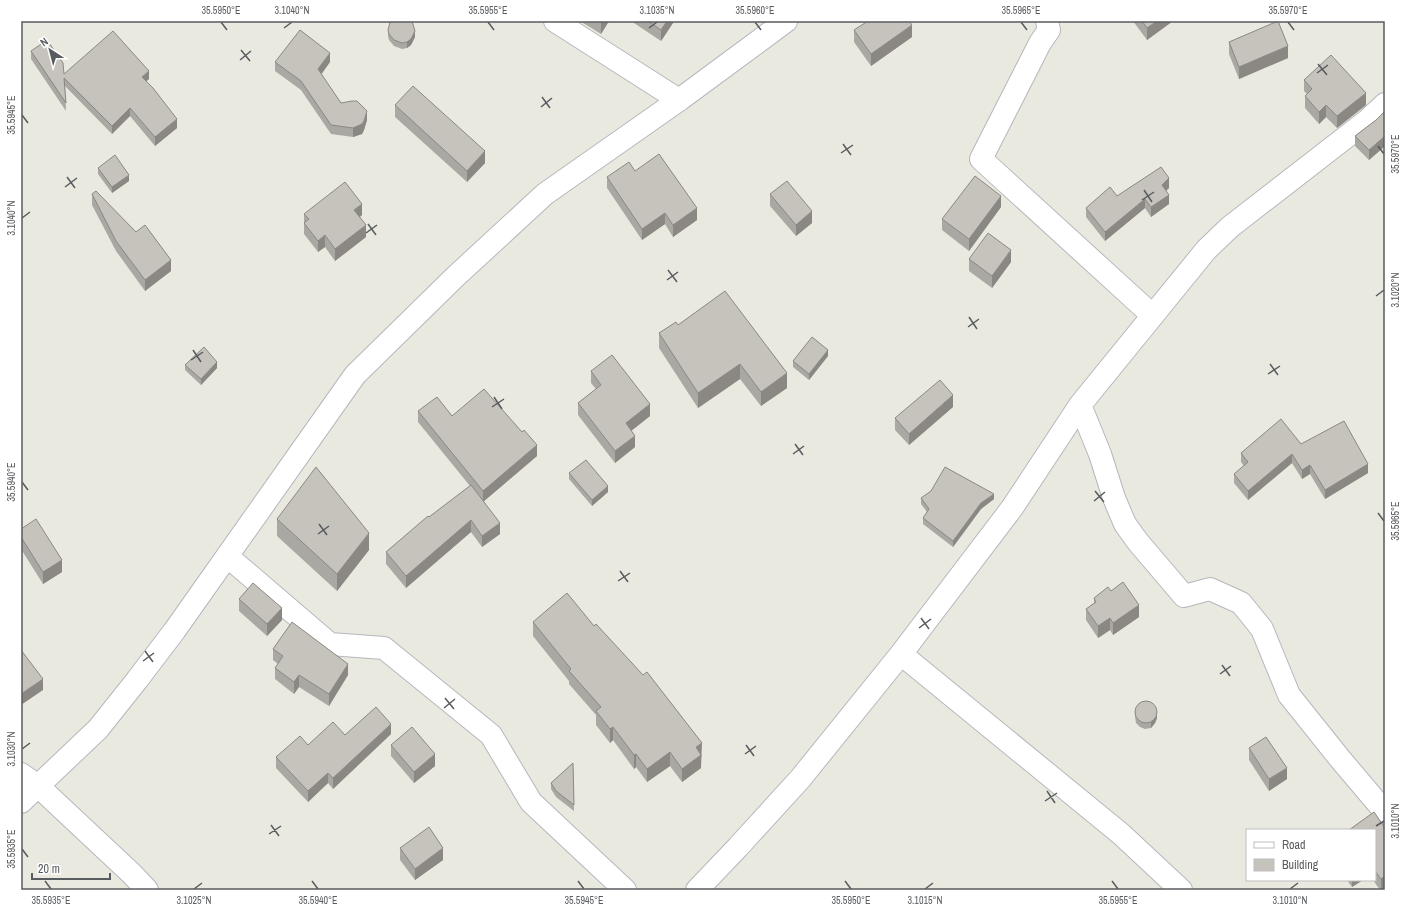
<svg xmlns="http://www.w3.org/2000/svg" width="1406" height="911" font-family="'Archivo Narrow',sans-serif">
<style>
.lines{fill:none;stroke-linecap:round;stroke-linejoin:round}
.minor-casing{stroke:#b5b7bc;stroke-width:24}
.minor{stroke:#fff;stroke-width:22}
.wall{fill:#aaa8a2}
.shaded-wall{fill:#8b8884}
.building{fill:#c6c3bc;stroke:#8b8884}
.ticks{fill:none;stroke:#585b5f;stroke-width:1.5}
.neatline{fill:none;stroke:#585b5f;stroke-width:1.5}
.ticks-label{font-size:10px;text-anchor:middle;fill:#585b5f}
</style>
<rect width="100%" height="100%" fill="#eae9e0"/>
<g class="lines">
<g class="minor-casing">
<path id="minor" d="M555 21 679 100
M1047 21 1049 30 1040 43 981 159 1152 315
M1080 405 1100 454 1114 498 1125 524 1138 542 1184 596 1210 589 1241 603 1262 629 1289 695 1341 760 1385 812
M227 556 330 644 384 648 491 735 531 802 625 890
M901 654 1121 834 1181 890
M21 774 38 786 132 874 147 890
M21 802 98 729 137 680 175 630 355 375 455 277 545 194 679 100 786 21
M697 890 738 847 800 779 901 654 1012 508 1080 405 1206 250 1230 227 1368 120 1385 104"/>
</g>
<use href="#minor" class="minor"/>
</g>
<path class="wall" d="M580 21H609L601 34Z
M631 21H673V23L661 41Z
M1133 21H1173L1147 40Z
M388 30 415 37 411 45 407 48 402 49 394 46 389 40 388 36Z
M854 30 912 37 871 66 854 42Z
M1229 42 1288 58 1239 79 1229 54Z
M31 51 64 74 149 79 146 81 177 128 155 146 130 116 112 134 65 86 66 111 31 59Z
M275 62H330L321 74 341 103 367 120 364 130 362 134 353 137 331 134 301 90 275 71Z
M1304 80 1366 105 1337 128 1326 117 1319 124 1305 108V96L1307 94 1304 91Z
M395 105 485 163 467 182 395 117Z
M1385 111V146L1369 160 1355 146V136L1376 120Z
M98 168 129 181 112 193 98 174Z
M635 171 697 220 673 237 665 224 642 240 607 188V177Z
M1169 188 1166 191 1169 204 1151 217 1145 208 1105 241 1086 217V208L1117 196Z
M92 194 171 271 145 291 116 251 92 205Z
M770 194 812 223 796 236 770 206Z
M1001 207 969 251 942 230V219Z
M304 214 362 215 360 217 366 237 335 261 325 247 318 252 304 234Z
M969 259 1011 262 992 288 969 271Z
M678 325 787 388 761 406 740 379 698 408 659 348V333Z
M828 356 809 380 793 367V361Z
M185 365 217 368 201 385 185 370Z
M591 371 650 416 631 431 635 447 615 463 578 415V403L596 389 591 383Z
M953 407 909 445 895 430V418Z
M418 411 452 416 537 456 484 501 500 534 482 547 471 532 406 588 386 564V552L429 517 470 486 418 422Z
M1301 444 1368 473 1325 499 1310 474 1302 479 1292 463 1248 500 1234 483V474L1244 466 1241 462V453Z
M569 473 608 492 592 506 569 479Z
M921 498 994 499 981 509 953 547 923 524V518L927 512 921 504Z
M277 519 369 550 337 591 277 536Z
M21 529 62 572 43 584 21 549Z
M1111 591 1139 617 1113 635 1110 630 1098 638 1086 620V609L1094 603V598Z
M239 599 282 620 267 636 239 611Z
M533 622 594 626 702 756 701 757V768L682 782 670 766 647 782 636 767 634 769 613 740 610 743 596 725V715L569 684V681L533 636Z
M273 649 348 675 329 706 299 687 294 694 275 679V668L278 664 273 660Z
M1135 711 1157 718 1155 723 1151 728 1145 729 1140 727 1136 723 1135 717Z
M391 734 333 789 328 783 308 802 276 768V757L308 745 345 735Z
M391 745 435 766 414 783 391 756Z
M1249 748 1287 779 1269 791 1249 760Z
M573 763 574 811 556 797 551 789V783Z
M1374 812 1385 888 1382 890H1380L1373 880H1375V830Z
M400 848 443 860 415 880 400 860Z
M1347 880H1363L1352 887Z"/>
<path class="shaded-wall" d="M601 21H609L601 34Z
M667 21H673V23L661 41V30Z
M1157 21H1173L1147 40V28Z
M912 25V37L871 66V54Z
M415 31V37L411 45 407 48V42Z
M1288 46V58L1239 79V67Z
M330 53V62L318 79V69Z
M149 71V79L142 85V77Z
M1366 93V105L1337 128V116Z
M1326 105V117L1319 124V112Z
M130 108V116L112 134V126Z
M367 111V120L364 130 362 134 353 137V128Z
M177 119V128L155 146V137Z
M1385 136V146L1369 160V150Z
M485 151V163L467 182V171Z
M129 175V181L112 193V187Z
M1169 178V188L1162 194V185Z
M1169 195V204L1151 217V207Z
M1001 196V207L969 251V239Z
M1145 199V208L1105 241V232Z
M362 204V215L354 221V210Z
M697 208V220L673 237V225Z
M812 211V223L796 236V225Z
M665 213V224L642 240V229Z
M366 225V237L335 261V249Z
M325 235V247L318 252V241Z
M1011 250V262L992 288V276Z
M171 260V271L145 291V280Z
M828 350V356L809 380V374Z
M217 362V368L201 385V379Z
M740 364V379L698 408V393Z
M787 373V388L761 406V392Z
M953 395V407L909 445V434Z
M650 404V416L626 435V423Z
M635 436V447L615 463V451Z
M537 445V456L483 502V491Z
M1292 454V463L1248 500V491Z
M1368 464V473L1325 499V490Z
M1310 465V474L1302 479V470Z
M608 486V492L592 506V500Z
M994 494V499L981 509 953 547V541L981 503Z
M471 520V532L406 588V576Z
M500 523V534L482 547V536Z
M369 533V550L337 591V574Z
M62 560V572L43 584V572Z
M1139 605V617L1113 635V623Z
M282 608V620L267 636V624Z
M1110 618V630L1098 638V626Z
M348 664V675L329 706V694Z
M299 675V687L294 694V682Z
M43 679V690L21 705V694Z
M1157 712V718L1155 723 1151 728V722Z
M391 724V734L333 789V778Z
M613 727V740L610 743V729Z
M702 743 701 768 682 782V769L696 747Z
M670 752V766L647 782V769Z
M435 754V766L414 783V772Z
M636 754V767L634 769V755Z
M1287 768V779L1269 791V779Z
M328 773V783L308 802V791Z
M443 848V860L415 880V869Z
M1385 876V888L1382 890H1381V879Z
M1352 880H1363L1352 887Z"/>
<path class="building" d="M391 21H412L415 31 411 39 407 42 402 43 394 40 389 34 388 30 390 22Z
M648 21H667L661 30Z
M868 21H909L912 25 871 54 854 30Z
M1142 21H1157L1147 28Z
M1278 21 1288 46 1239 67 1229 42Z
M300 30 330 53 318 69 341 103 352 101H357L367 111 364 121 362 124 353 128 331 125 301 81 275 62Z
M113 31 149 71 142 77 153 88 177 119 155 137 130 108 112 126 64 78 66 103 31 51 47 40 63 63 64 74Z
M1331 55 1366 93 1337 116 1326 105 1319 112 1305 96 1312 89 1304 80Z
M413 86 485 151 467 171 395 105Z
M1385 111V136L1369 150 1355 136 1376 120Z
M659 154 697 208 673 225 665 213 642 229 607 177 629 162 635 171Z
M115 155 129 175 112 187 98 168Z
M1161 167 1169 178 1162 185 1169 195 1151 207 1145 199 1105 232 1086 208 1110 187 1117 196Z
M975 176 1001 196 969 239 942 219Z
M787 181 812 211 796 225 770 194Z
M345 182 362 204 354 210 366 225 335 249 325 235 318 241 304 223 309 219 304 214Z
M96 191 136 232 145 225 171 260 145 280 116 241 92 194Z
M988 233 1011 250 992 276 969 259Z
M725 291 787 373 761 392 740 364 698 393 659 333 676 322 678 325Z
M812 337 828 350 809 374 793 361Z
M204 347 217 362 201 379 185 365Z
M612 355 650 404 626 423 635 436 615 451 578 403 601 385 591 371Z
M940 380 953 395 909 434 895 418Z
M484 389 522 432 524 430 537 445 483 491 418 411 437 397 452 416Z
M1281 419 1301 444 1344 421 1368 464 1325 490 1310 465 1302 470 1292 454 1248 491 1234 474 1248 462 1241 453Z
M586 460 608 486 592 500 569 473Z
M316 467 369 533 337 574 277 519Z
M945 467 994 494 981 503 953 541 923 518 929 509 921 498 931 491Z
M471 485 500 523 482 536 471 520 406 576 386 552 428 516 429 517Z
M36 519 62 560 43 572 21 537V529Z
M1123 582 1139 605 1113 623 1110 618 1098 626 1086 609 1096 602 1094 598 1108 587 1111 591Z
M253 583 282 608 267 624 239 599Z
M567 593 594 626 596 624 643 675 647 672 702 743 696 747 701 755 682 769 670 752 647 769 636 754 634 755 613 727 610 729 596 711 601 707 569 671 571 669 533 622Z
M292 622 348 664 329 694 299 675 294 682 275 668 283 656 273 649Z
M21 650 43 679 21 694Z
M1135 712a11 11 0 1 1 22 0a11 11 0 1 1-22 0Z
M376 707 391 724 333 778 328 773 308 791 276 757 300 736 308 745 333 722 345 735Z
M412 727 435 754 414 772 391 745Z
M1266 737 1287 768 1269 779 1249 748Z
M573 763 574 805 556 791 551 783Z
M1374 812 1385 828V876L1381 879 1375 871V830H1349Z
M429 827 443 848 415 869 400 848Z"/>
<path class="ticks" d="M221 22 227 30M488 22 494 30M755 22 761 30M1021 22 1027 30M1288 22 1294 30M284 28 292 22M649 28 657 22M241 50 250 61M240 60 251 51M1318 64 1327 75M1317 73 1328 65M542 97 550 108M541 107 552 98M22 115 28 123M843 144 851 155M1378 146 1384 154M841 153 853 145M67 177 75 188M65 187 77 178M1144 190 1152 202M1142 200 1154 192M22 218 30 212M368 224 376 235M366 233 377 225M668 270 677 282M667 280 678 272M1376 296 1384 290M969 317 977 329M968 327 979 319M193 350 201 362M191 360 203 352M1270 364 1278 375M1268 374 1280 366M494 397 502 409M492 407 504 399M795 444 803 455M793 454 804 446M22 482 28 490M1095 491 1104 502M1094 501 1105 492M1378 513 1384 521M319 524 327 535M318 534 329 526M620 571 628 582M618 581 630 573M921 618 929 629M919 628 931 619M145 651 153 662M143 661 154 653M1222 665 1230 676M1220 674 1231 666M445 698 454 709M444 708 455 699M746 745 754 756M22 749 30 743M745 754 756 746M1047 791 1055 803M1045 801 1057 793M271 825 279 836M1376 826 1384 821M269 834 281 826M22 849 28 857M45 881 51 889M312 881 318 889M578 881 584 889M845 881 851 889M1112 881 1118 889M194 889 202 883M925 889 933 883M1290 889 1298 883"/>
<rect width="1406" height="911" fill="none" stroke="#ffffff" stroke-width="44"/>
<rect x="1246" y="829" width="130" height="52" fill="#ffffff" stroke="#bcbdbf"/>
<rect x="1254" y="842" width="20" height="6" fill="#ffffff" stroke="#bcbdbf"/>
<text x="1282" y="849" font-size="12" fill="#585b5f">Road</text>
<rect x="1254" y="859" width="20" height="12" fill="#c6c3bc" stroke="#bcbdbf"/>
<text x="1282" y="869" font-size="12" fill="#585b5f">Building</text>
<g transform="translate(50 50) rotate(324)" stroke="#ffffff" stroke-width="3" paint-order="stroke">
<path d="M0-3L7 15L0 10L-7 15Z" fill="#585b5f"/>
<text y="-6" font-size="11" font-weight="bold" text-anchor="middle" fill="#585b5f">N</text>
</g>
<path d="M32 873v6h78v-6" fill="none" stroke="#585b5f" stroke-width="2"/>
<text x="38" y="873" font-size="12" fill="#585b5f" stroke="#ffffff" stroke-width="3" paint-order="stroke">20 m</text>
<rect x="22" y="22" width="1362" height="867" class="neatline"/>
<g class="ticks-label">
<text x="221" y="14">35.5950°E</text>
<text x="292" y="14">3.1040°N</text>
<text x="488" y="14">35.5955°E</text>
<text x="657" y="14">3.1035°N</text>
<text x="755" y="14">35.5960°E</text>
<text x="1021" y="14">35.5965°E</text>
<text x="1288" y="14">35.5970°E</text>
<text transform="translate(11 115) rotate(-90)" y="4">35.5945°E</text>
<text transform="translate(1395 154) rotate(-90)" y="4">35.5970°E</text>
<text transform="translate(11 218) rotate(-90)" y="4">3.1040°N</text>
<text transform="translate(1395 290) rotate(-90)" y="4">3.1020°N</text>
<text transform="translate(11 482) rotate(-90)" y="4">35.5940°E</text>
<text transform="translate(1395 521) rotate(-90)" y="4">35.5965°E</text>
<text transform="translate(11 749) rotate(-90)" y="4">3.1030°N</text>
<text transform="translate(1395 821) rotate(-90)" y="4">3.1010°N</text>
<text transform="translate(11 849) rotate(-90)" y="4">35.5935°E</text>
<text x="51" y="904">35.5935°E</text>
<text x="194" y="904">3.1025°N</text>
<text x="318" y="904">35.5940°E</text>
<text x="584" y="904">35.5945°E</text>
<text x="851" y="904">35.5950°E</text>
<text x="925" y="904">3.1015°N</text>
<text x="1118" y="904">35.5955°E</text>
<text x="1290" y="904">3.1010°N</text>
</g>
</svg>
